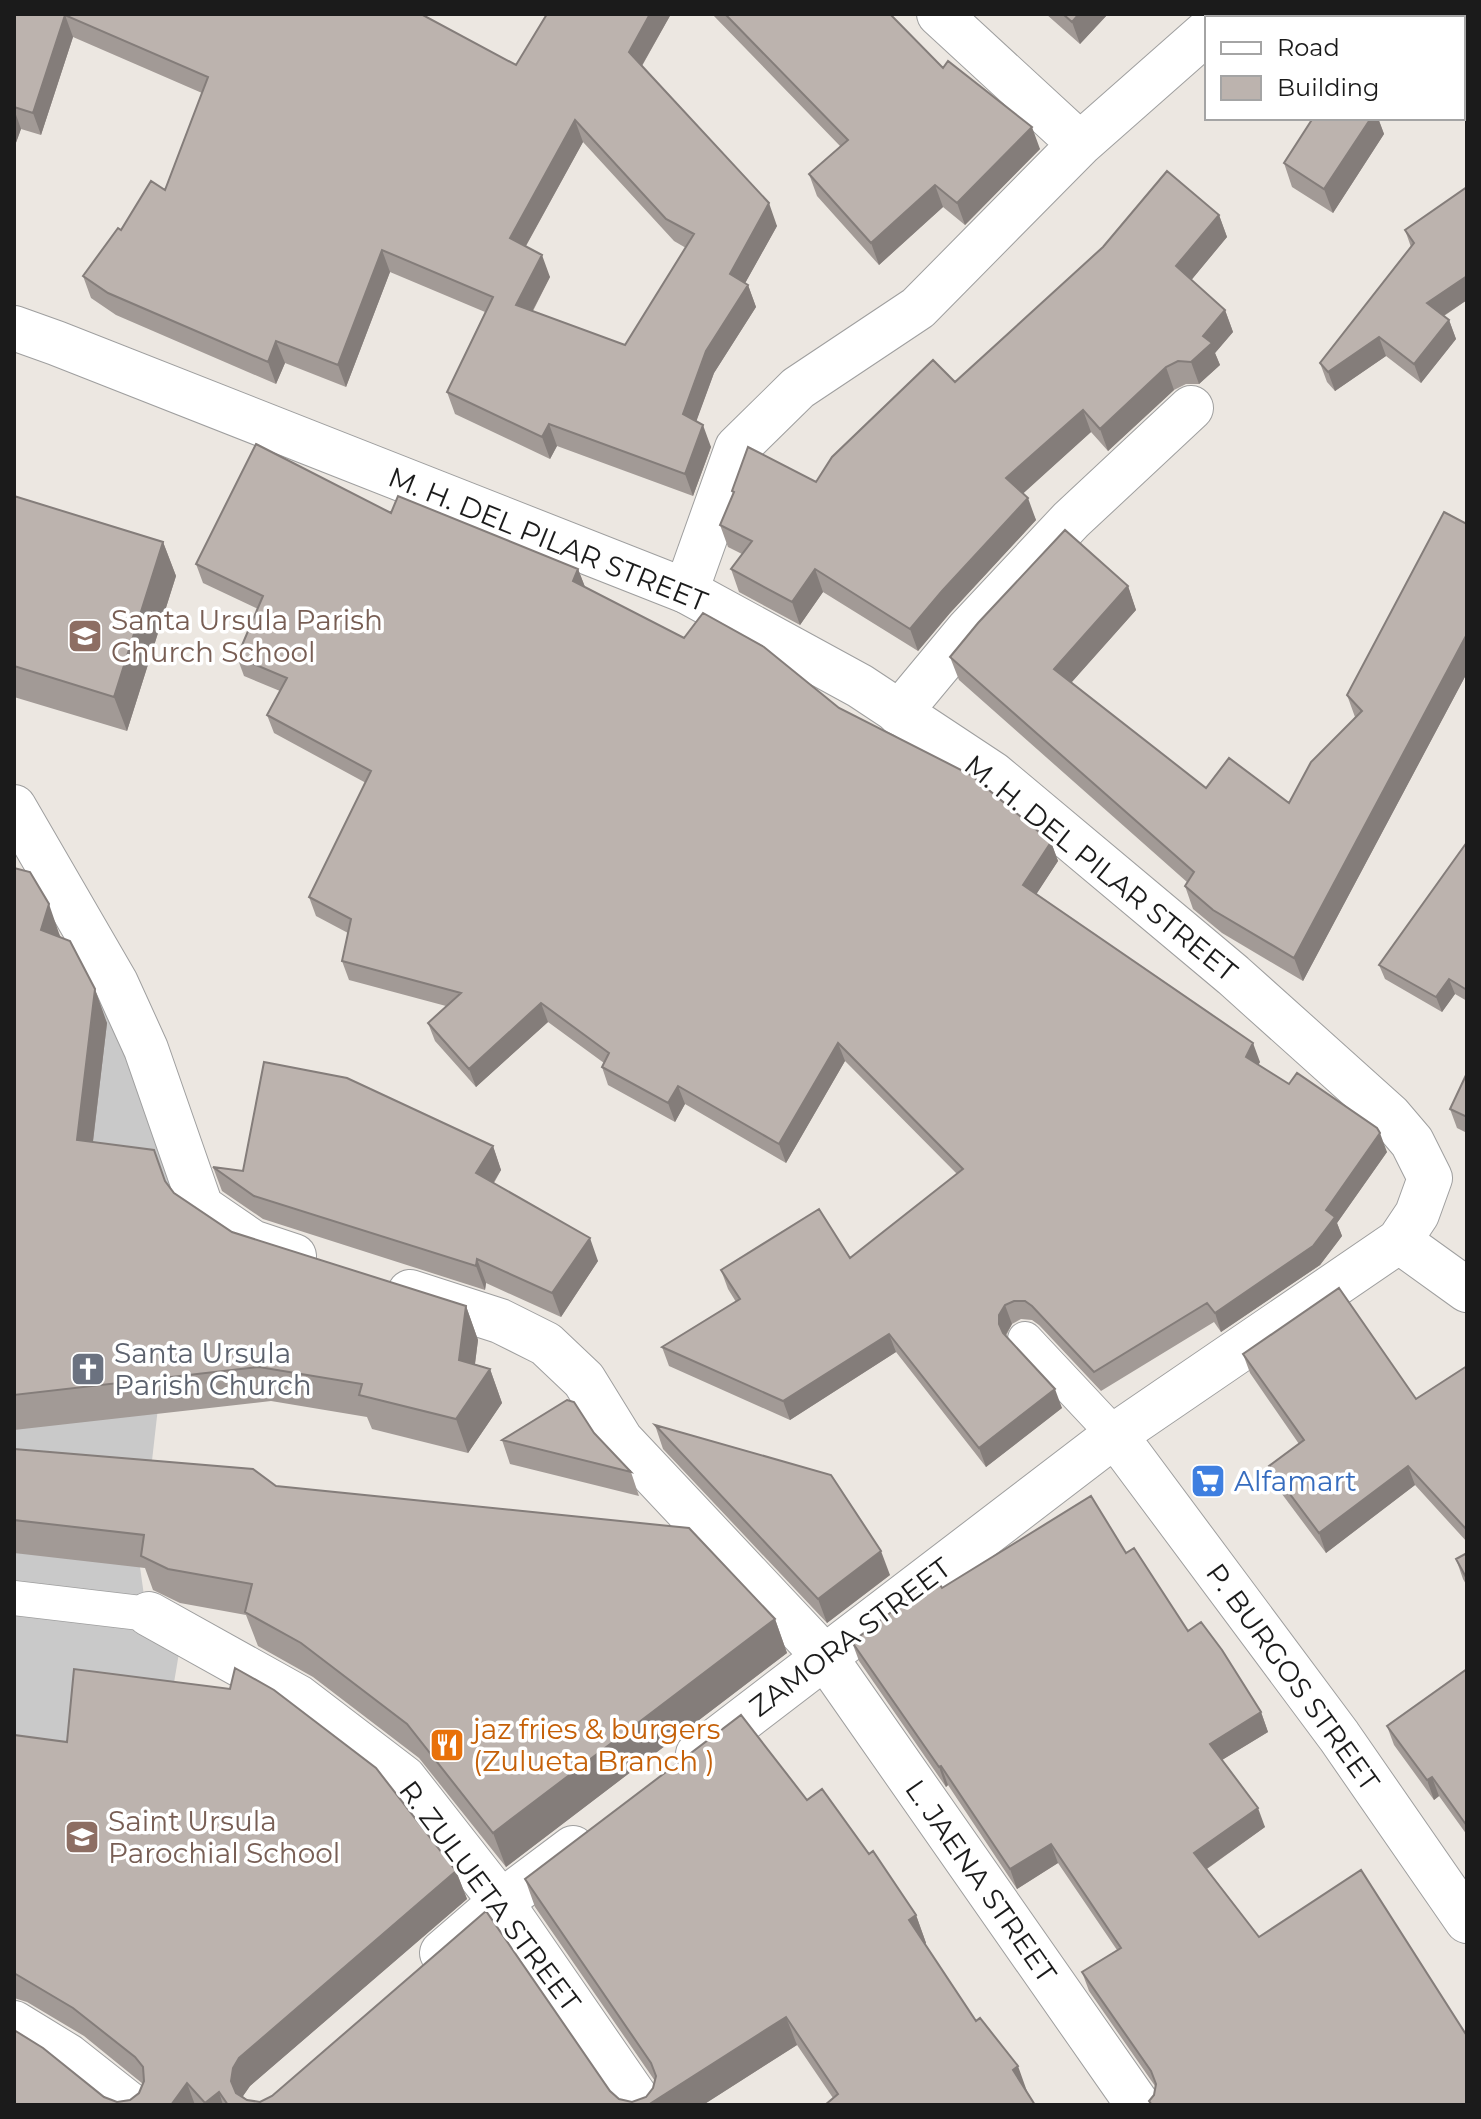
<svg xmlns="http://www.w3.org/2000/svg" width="1481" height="2119" font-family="Montserrat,sans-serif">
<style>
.religious{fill:#c9c9c9}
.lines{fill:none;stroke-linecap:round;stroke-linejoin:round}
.service-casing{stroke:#9f9f9f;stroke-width:36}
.minor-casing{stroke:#9f9f9f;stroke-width:46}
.tertiary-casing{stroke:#9f9f9f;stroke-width:46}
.service{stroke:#fff;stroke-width:34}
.minor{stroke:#fff;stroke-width:44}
.tertiary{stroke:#fff;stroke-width:44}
.wall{fill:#a29a96;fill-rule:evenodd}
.shaded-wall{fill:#847d7a}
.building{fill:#bcb3ae;stroke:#847d7a;stroke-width:2;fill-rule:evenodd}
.labels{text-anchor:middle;stroke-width:7;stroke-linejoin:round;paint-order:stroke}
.street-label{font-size:28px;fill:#1b1b1b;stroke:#fff}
.education-label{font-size:28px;fill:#785e54;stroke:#fff;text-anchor:start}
.worship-label{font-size:28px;fill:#5b616d;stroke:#fff;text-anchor:start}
.shop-label{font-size:28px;fill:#366cbe;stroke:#fff;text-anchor:start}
.food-label{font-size:28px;fill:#c56008;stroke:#fff;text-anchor:start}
</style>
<rect width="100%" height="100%" fill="#ece7e1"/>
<path class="religious" d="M14 972 111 985 183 1186 140 1567 149 1631 181 1641 157 1784 14 1761Z"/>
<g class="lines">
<g class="service-casing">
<path id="service" d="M1025 1339 1115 1435
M14 1598 149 1614"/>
</g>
<g class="minor-casing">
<path id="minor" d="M939 14 1080 144
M686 591 737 448 798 388 918 308 1080 144 1207 32
M899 713 968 630 1071 520 1191 408
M149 1614 298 1697 404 1778 501 1902 641 2105"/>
</g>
<g class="tertiary-casing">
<path id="tertiary" d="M14 328 56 343 686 591 860 686 993 774 1233 975 1389 1115 1412 1142 1430 1178 1417 1214 1399 1241 1115 1435 698 1754
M14 807 116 983 146 1049 201 1207 252 1242 294 1256
M1399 1241 1467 1290
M410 1292 500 1321 546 1344 584 1380 621 1440 825 1657 1138 2105
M1115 1435 1339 1736 1467 1921
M442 1953 501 1902 573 1848
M14 2023 68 2056 130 2105"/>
</g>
<use href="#service" class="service"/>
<use href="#minor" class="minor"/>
<use href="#tertiary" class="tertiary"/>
</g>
<path class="wall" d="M14 14H421L516 65 671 14 642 66 777 226 745 283 748 285 756 307 714 373 696 421 711 447 693 496 557 446 550 459 455 414 447 392 485 312 390 272 346 387 285 363 276 384 116 315 91 298 83 276 121 230 165 190 202 93 73 37 41 135 21 129 14 148ZM583 142 674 241 686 248 625 345 533 311 550 277 526 246Z
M712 14H890L943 68 1040 149 965 225 943 207 879 265 817 196 809 174 841 147Z
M1046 14H1108L1080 44Z
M1374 14H1467V20L1463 21V18H1375Z
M1313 118H1378L1384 134 1333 213 1292 187 1284 163Z
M1467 187V300L1444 316 1449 320 1456 339 1421 383 1386 356 1335 391 1327 382 1320 363 1411 247 1405 230Z
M1219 215 1227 237 1191 280 1225 310 1233 332 1215 353 1220 365 1199 384H1186L1174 390 1108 451 1091 432 1023 493 1036 520 950 613 918 651 823 592 800 625 739 592 731 569 742 554 728 547 720 525 733 494 732 491 816 482 955 382Z
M14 496 163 542 176 576 127 731 14 697Z
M391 513 578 569 585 587 684 638 839 708 1051 842 1058 861 1036 894 1260 1062 1258 1065 1387 1152 1337 1223 1342 1236 1320 1265 1221 1332 1214 1322 1101 1391 1039 1325 1032 1320 1021 1319 1012 1324 1006 1336 1062 1408 986 1467 896 1352 790 1420 669 1366 662 1347 736 1302 728 1289 721 1270 850 1258 957 1174 845 1061 786 1163 685 1104 675 1122 608 1085 602 1067 604 1063 548 1022 476 1087 435 1041 428 1023 446 1006 349 980 342 961 348 933 316 916 309 897 366 783 274 733 267 715 280 691 244 676 237 657 258 609 203 583 196 564Z
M1467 524V673L1303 981 1222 933 1193 909 1185 886 1187 882 959 680 950 657 1128 586 1136 610 1071 683 1206 788 1289 803 1355 717 1347 695Z
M1467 842V1001L1455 994 1442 1012 1385 979 1379 965Z
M14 868 61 937 107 1023 93 1142 166 1182 174 1193 232 1232 466 1306 478 1340 475 1364 490 1369 502 1403 468 1453 372 1429 367 1417 271 1401 14 1430Z
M1467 1073V1133L1457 1128 1450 1109Z
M493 1146 501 1170 494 1183 598 1261 561 1317 486 1283 485 1290 263 1219 222 1191 213 1167 243 1171Z
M1243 1354 1416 1399 1467 1366V1542L1415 1485 1326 1553 1276 1486 1269 1466 1299 1444 1250 1373Z
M655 1425 890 1575 827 1623 663 1449Z
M594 1433 631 1472 639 1496 510 1464 502 1440Z
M14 1449 276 1486 775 1619 787 1653 506 1867 419 1758 313 1677 258 1646 246 1615 180 1603 153 1590 145 1568 14 1553Z
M1126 1553 1188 1631 1261 1712 1268 1732 1222 1760 1265 1827 1207 1869 1259 1937 1467 2105H1151L1149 2101 1154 2095 1155 2086 1089 1991 1082 1972 1117 1950 1058 1863 1017 1889 948 1785 946 1787 859 1661 852 1642 942 1588Z
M1467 1553V1586L1463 1579 1456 1559Z
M1467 1669V1835L1439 1796 1434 1800 1394 1745 1387 1726Z
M14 1735 456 1871 467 1899 250 2086 243 2096 247 2100 260 2102 610 2091 619 2099 632 2102 646 2097 653 2088 655 2081 535 1907 525 1879 807 1800 916 1915 926 1943 925 1944 976 2021 1018 2066 833 2098 797 2045 703 2105H14L104 2097 117 2102 130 2100 139 2093 143 2084 84 2036 27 2002 14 1998Z"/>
<path class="shaded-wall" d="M650 14H671L637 74 629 52Z
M1079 14H1108L1080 44 1072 22Z
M65 15 73 37 41 135 33 113Z
M14 109 21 129 14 148Z
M1371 118H1378L1384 134 1333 213 1324 189Z
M575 120 583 142 518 260 510 238Z
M1032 127 1040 149 965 225 957 203Z
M935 185 943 207 879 265 871 243Z
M769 203 777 226 738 296 730 274Z
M1219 215 1227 237 1184 289 1176 266Z
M382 250 390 272 346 387 338 365Z
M542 255 550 277 524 327 516 305Z
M1467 276V300L1434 322 1427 303Z
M748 285 756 307 714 373 691 436 683 414 706 351Z
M1225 310 1233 332 1215 353 1220 365 1199 384 1191 362 1203 336Z
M1449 320 1456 339 1421 383 1414 364Z
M1379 337 1386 356 1335 391 1328 372Z
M276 341 285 363 276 384 268 362Z
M1166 367 1174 390 1108 451 1100 429Z
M1083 410 1091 432 1015 501 1006 478Z
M549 424 557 446 550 459 542 437Z
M703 425 711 447 693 496 685 474Z
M1028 498 1036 520 950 613 918 651 910 629 942 591Z
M163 542 176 576 127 731 114 697Z
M578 569 585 587 573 581Z
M815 569 823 592 800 625 792 602Z
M1128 586 1136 610 1062 693 1054 669Z
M1467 634V673L1303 981 1294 958Z
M1051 842 1058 861 1030 904 1023 885Z
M49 904 61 939 41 930Z
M1449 979 1455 994 1442 1012 1436 997Z
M95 989 107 1023 89 1174 77 1140Z
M541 1003 548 1022 476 1087 469 1069Z
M838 1043 845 1061 786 1163 779 1144Z
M1253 1043 1260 1062 1252 1076 1246 1057Z
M678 1086 685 1104 675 1122 668 1103Z
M1380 1133 1387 1152 1337 1223 1342 1236 1320 1265 1221 1332 1215 1313 1326 1210Z
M493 1146 501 1170 485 1196 476 1173Z
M590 1238 598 1261 561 1317 552 1293Z
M477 1259 486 1283 485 1290 476 1266Z
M1005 1305 1012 1324 1006 1334 1005 1343 999 1324V1315Z
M466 1306 478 1340 471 1394 459 1360Z
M889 1334 896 1352 790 1420 783 1401Z
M490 1369 502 1403 468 1453 456 1419Z
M1055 1389 1062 1408 986 1467 979 1448Z
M1408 1466 1415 1485 1326 1553 1319 1533Z
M881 1551 890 1575 827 1623 818 1599Z
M775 1619 787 1653 506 1867 493 1833Z
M1261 1712 1268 1732 1217 1763 1210 1744Z
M941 1766 948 1785 946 1787 939 1767Z
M1432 1777 1439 1796 1434 1800 1427 1780Z
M1258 1808 1265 1827 1202 1872 1194 1853Z
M1051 1844 1058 1863 1017 1889 1010 1869Z
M456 1871 467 1899 250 2086 243 2096 242 2105 231 2081 233 2068 239 2058Z
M916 1915 926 1943 919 1948 909 1920Z
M786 2017 797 2045 703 2105H648Z
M1018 2066 1028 2094 1013 2070Z
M187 2083 195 2105H171Z
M219 2092 223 2105H206L205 2103Z"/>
<path class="building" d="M14 14H421L516 65 547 14H650L629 52 769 203 730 274 748 285 706 351 683 414 703 425 685 474 549 424 542 437 447 392 493 297 382 250 338 365 276 341 268 362 108 293 83 276 118 228 121 230 151 181 165 190 208 77 65 15 33 113 14 107ZM575 120 666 219 694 234 625 345 516 305 542 255 510 238Z
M725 14H890L943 68 948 61 1032 127 957 203 935 185 871 243 809 174 848 140Z
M1063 14H1079L1072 22Z
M1313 118H1371L1324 189 1284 163Z
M1167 171 1219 215 1176 266 1225 310 1203 336 1212 343 1191 362 1178 361 1166 367 1100 429 1083 410 1006 478 1028 498 942 591 910 629 815 569 792 602 731 569 752 541 720 525 734 492 732 491 748 447 816 482 832 457 933 360 955 382 1103 247Z
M1467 187V276L1427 303 1449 320 1414 364 1379 337 1328 372 1320 363 1414 243 1405 230Z
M256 444 391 513 398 496 578 569 573 581 684 638 703 613 764 647 839 708 971 775 1051 842 1023 885 1253 1043 1246 1057 1289 1084 1297 1073 1377 1128 1380 1133 1326 1210 1335 1217 1313 1246 1215 1313 1207 1303 1094 1372 1032 1306 1025 1301H1014L1005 1305 999 1315V1324L1003 1333 1055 1389 979 1448 889 1334 783 1401 662 1347 740 1299 721 1270 819 1209 850 1258 963 1169 838 1043 779 1144 678 1086 668 1103 602 1067 609 1053 541 1003 469 1069 428 1023 461 993 342 961 351 919 309 897 371 771 267 715 287 678 237 657 263 596 196 564Z
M14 496 163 542 114 697 14 666Z
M1444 512 1467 524V634L1294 958 1213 910 1185 886 1194 872 950 657 978 623 1065 530 1128 586 1054 669 1206 788 1229 758 1289 803 1311 762 1362 711 1347 695Z
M1467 842V990L1449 979 1436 997 1379 965Z
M14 868 30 872 49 904 41 930 70 941 95 989 77 1140 154 1150 165 1181 174 1193 232 1232 466 1306 459 1360 490 1369 456 1419 359 1395 362 1384 259 1367 14 1395Z
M264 1062 347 1078 493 1146 476 1173 590 1238 552 1293 477 1259 476 1266 254 1196 213 1167 243 1171Z
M1467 1073V1117L1450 1109Z
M1339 1288 1416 1399 1467 1366V1530L1408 1466 1319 1533 1269 1466 1304 1440 1243 1354Z
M567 1400 574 1402 594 1433 631 1472 502 1440Z
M655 1425 831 1475 881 1551 818 1599Z
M14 1449 253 1469 276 1486 689 1528 775 1619 493 1833 407 1724 301 1643 245 1612 252 1584 168 1569 141 1556 144 1535 14 1520Z
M1091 1496 1126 1553 1134 1548 1188 1631 1201 1622 1222 1650 1261 1712 1210 1744 1258 1808 1194 1853 1259 1937 1361 1870 1467 2036V2105H1152L1149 2101 1154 2095 1156 2084 1151 2071 1082 1972 1121 1948 1051 1844 1010 1869 941 1766 939 1767 852 1642 911 1597 937 1580 942 1588Z
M1467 1553V1579L1456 1559Z
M235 1668 274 1690 376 1768 456 1871 239 2058 233 2068 231 2081 236 2093 247 2100 260 2102 272 2096 486 1911 610 2091 619 2099 632 2102 646 2097 653 2088 656 2076 651 2063 525 1879 741 1715 807 1800 822 1789 869 1854 873 1851 916 1915 909 1920 976 2021 980 2018 1018 2066 1013 2070 1035 2105H825L838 2094 786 2017 648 2105H228L219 2092 205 2103 187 2083 171 2105H14V2030L43 2048 104 2097 117 2102 130 2100 139 2093 144 2081 143 2067 135 2057 73 2008 14 1973V1735L67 1742 74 1669 230 1689Z
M1467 1669V1826L1432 1777 1427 1780 1387 1726Z"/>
<defs>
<g id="school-square" transform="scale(1.8)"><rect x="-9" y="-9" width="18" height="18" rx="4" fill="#8d6e63" stroke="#fff"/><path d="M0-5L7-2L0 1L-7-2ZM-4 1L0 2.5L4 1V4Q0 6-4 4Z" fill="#fff"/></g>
<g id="church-square" transform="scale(1.8)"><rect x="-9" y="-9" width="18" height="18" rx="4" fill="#6b7280" stroke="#fff"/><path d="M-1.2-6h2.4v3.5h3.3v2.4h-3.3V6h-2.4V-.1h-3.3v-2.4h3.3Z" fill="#fff"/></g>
<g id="supermarket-square" transform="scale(1.8)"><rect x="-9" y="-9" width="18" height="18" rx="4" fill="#3f7fe0" stroke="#fff"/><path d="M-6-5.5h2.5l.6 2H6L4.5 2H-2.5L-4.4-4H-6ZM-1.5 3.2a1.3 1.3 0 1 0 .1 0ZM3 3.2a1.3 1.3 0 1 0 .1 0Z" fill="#fff"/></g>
<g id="restaurant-square" transform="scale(1.8)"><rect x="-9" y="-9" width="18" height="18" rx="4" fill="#e8710a" stroke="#fff"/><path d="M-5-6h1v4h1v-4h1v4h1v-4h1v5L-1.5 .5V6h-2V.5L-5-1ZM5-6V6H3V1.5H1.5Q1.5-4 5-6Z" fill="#fff"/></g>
</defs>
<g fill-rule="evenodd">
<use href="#school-square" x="85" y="636"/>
<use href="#church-square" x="88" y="1369"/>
<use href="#supermarket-square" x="1208" y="1481"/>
<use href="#restaurant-square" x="447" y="1745"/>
<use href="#school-square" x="82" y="1837"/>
</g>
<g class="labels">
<g class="street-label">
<text transform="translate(548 539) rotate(22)" y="10">M. H. DEL PILAR STREET</text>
<text transform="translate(1101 868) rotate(39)" y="10">M. H. DEL PILAR STREET</text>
<text transform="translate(850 1637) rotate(-37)" y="10">ZAMORA STREET</text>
<text transform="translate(1293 1677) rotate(54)" y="10">P. BURGOS STREET</text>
<text transform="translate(981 1881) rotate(55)" y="10">L. JAENA STREET</text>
<text transform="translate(490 1896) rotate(53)" y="10">R. ZULUETA STREET</text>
</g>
<g class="education-label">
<text x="111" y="630">Santa Ursula Parish<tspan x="111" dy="32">Church School</tspan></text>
<text x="108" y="1831">Saint Ursula<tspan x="108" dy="32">Parochial School</tspan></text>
</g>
<g class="worship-label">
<text x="114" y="1363">Santa Ursula<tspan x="114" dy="32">Parish Church</tspan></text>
</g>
<g class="shop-label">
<text x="1234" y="1491">Alfamart</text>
</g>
<g class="food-label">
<text x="473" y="1739">jaz fries &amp; burgers<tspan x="473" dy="32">(Zulueta Branch )</tspan></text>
</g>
</g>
<rect width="1481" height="2119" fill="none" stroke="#1b1b1b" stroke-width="32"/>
<rect x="1205" y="16" width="260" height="104" fill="#ffffff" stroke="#a4a4a4" stroke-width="2"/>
<rect x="1221" y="42" width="40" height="12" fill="#ffffff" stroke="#a4a4a4" stroke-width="2"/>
<text x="1277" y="56" font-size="24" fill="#1b1b1b">Road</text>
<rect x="1221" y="76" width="40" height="24" fill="#bcb3ae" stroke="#a4a4a4" stroke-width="2"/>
<text x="1277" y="96" font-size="24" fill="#1b1b1b">Building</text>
</svg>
